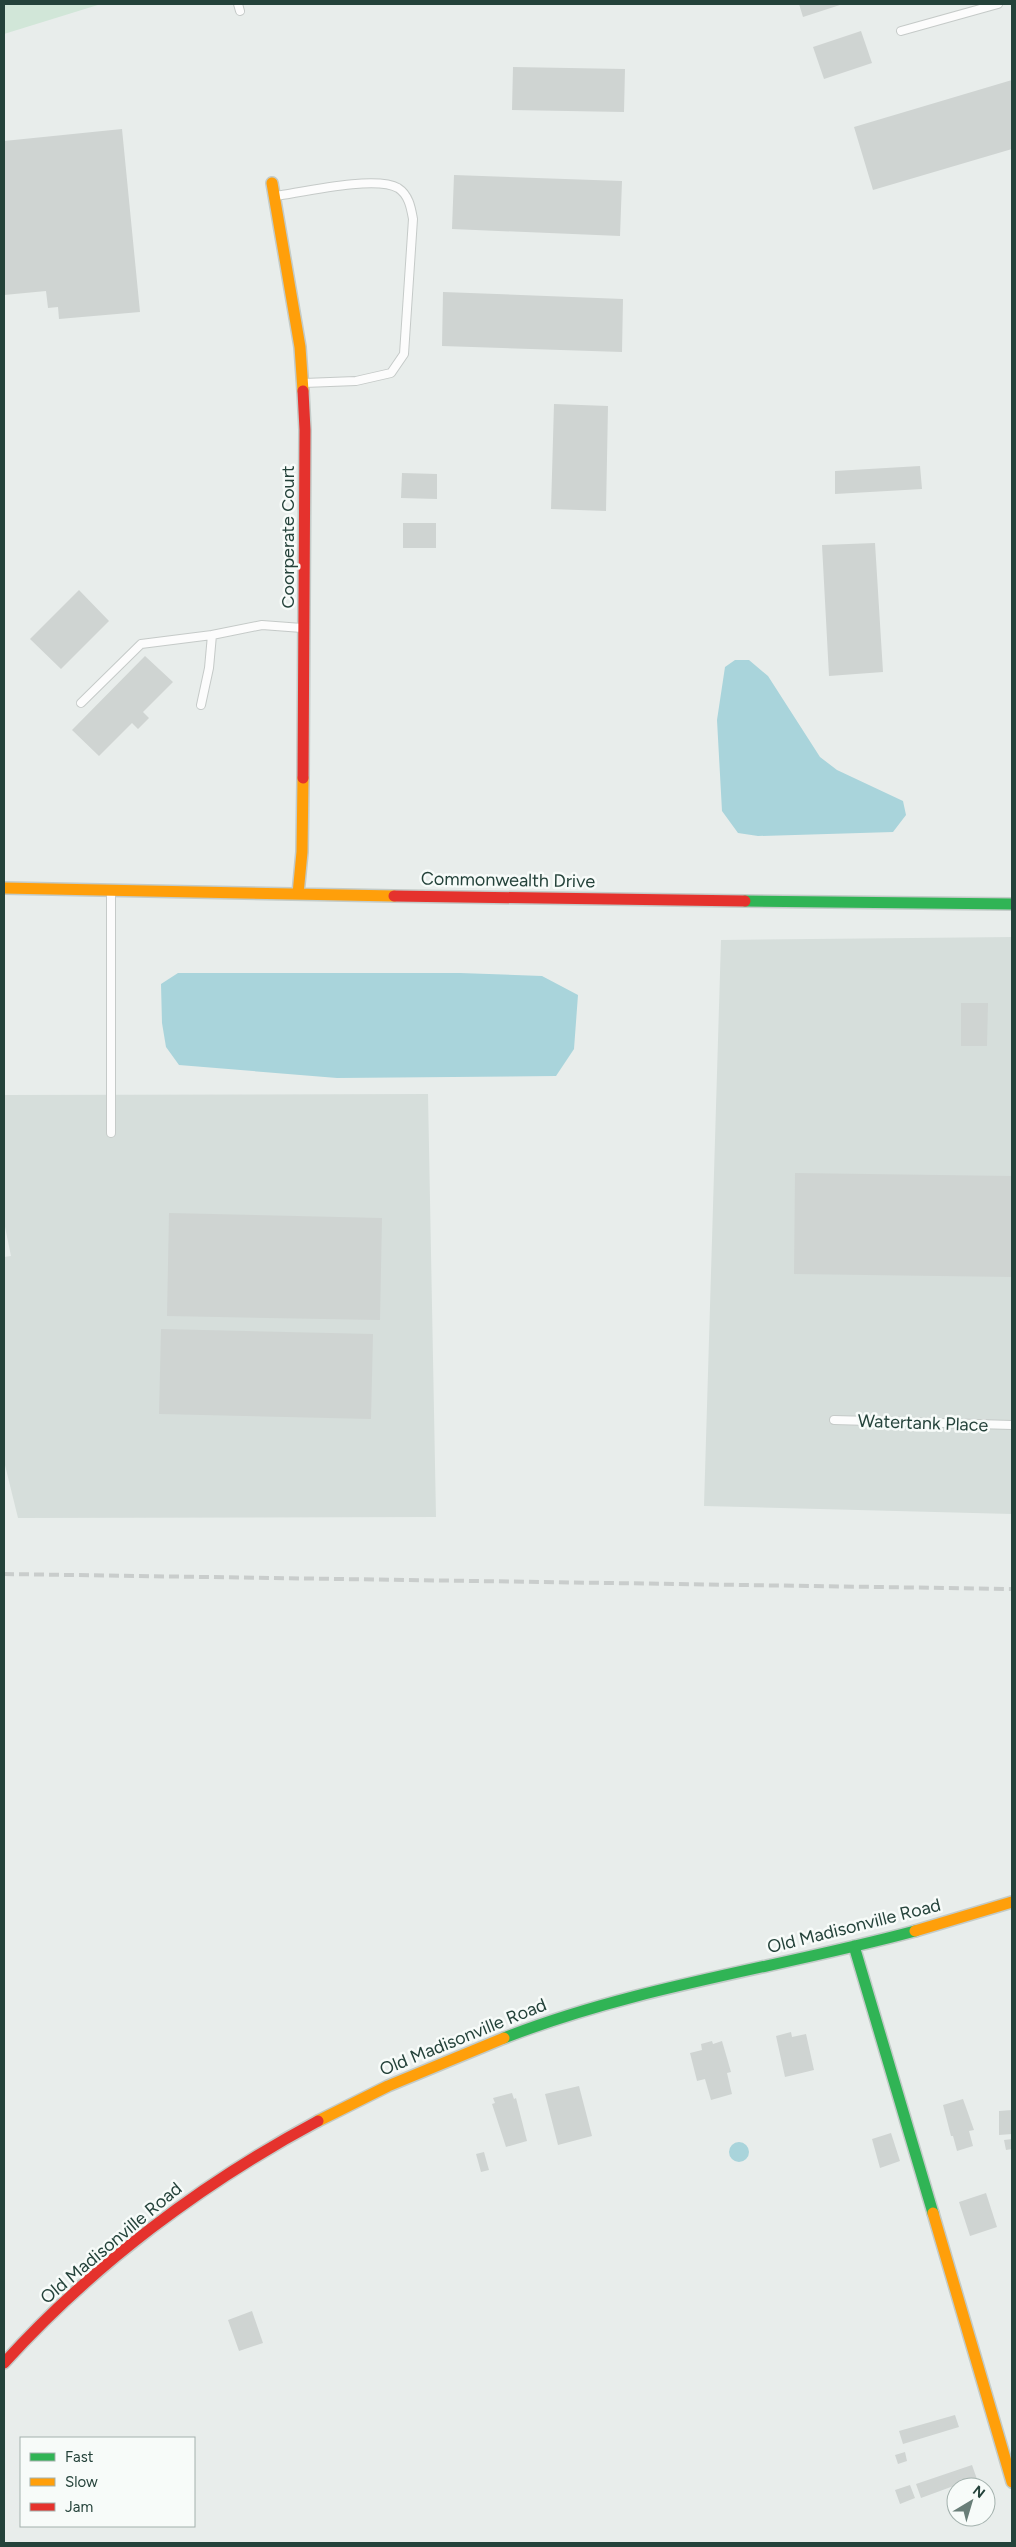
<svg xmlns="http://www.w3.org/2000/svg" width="1016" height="2547" font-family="Figtree,sans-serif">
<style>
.built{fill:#d6dedb}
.green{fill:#d1e6d8}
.water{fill:#a9d4db}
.building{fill:#cfd4d2}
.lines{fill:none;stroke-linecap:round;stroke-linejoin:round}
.lane-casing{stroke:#c5cac8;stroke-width:10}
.fast-casing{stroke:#c3cbc8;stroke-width:14}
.slow-casing{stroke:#c3cbc8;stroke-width:14}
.jam-casing{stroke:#c3cbc8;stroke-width:14}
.lane{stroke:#fcfcfc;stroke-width:8}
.fast{stroke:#30b455;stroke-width:11}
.slow{stroke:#ff9f0a;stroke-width:11}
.jam{stroke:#e5322d;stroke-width:11}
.rail{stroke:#c9cdcc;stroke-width:4;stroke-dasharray:10 5;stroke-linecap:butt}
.labels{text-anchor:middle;stroke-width:5;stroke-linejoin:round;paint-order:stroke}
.street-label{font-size:18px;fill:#24423a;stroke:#f7fbf9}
</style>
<rect width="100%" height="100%" fill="#e8edeb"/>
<path class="built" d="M1012 937V1514L704 1506 721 940Z
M428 1094 436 1517 18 1518 4 1461V1257L11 1256 4 1222V1095Z"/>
<path class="green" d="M4 4H101L4 34Z"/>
<path class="water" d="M735 660H749L768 676 820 757 837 770 903 801 906 815 893 832 758 836 738 833 722 811 717 720 725 667Z
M178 973H460L542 976 578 995 574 1049 556 1076 337 1078 179 1065 166 1047 162 1023 161 984Z
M729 2152a10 10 0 1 1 20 0a10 10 0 1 1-20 0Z"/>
<path class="building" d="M799 4H843L803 17Z
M861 31 872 63 824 79 813 47Z
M513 67 625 69 624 112 512 110Z
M1012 80V149L873 190 854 127Z
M122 129 140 312 59 319 58 307 48 308 46 291 4 295V141Z
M454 175 622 181 620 236 452 229Z
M443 292 623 299 622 352 442 346Z
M554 404 608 406 606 511 551 509Z
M920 466 922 489 835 494V471Z
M402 473 437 474V499L401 498Z
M403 523H436V548H403Z
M875 543 883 672 829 676 822 545Z
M79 590 109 621 61 669 30 639Z
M145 656 173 682 143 712 149 718 138 729 132 723 99 756 72 730Z
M961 1003H988L987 1046H961Z
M795 1173 1012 1176V1277L794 1274Z
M169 1213 382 1218 380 1320 167 1316Z
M161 1329 373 1334 371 1419 159 1414Z
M791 2032 792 2037 806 2034 814 2070 785 2077 776 2036Z
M712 2041 713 2044 722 2041 731 2072 727 2073 732 2094 711 2100 705 2079 697 2081 690 2053 702 2050 701 2044Z
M579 2086 592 2136 558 2145 545 2094Z
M512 2093 514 2099 516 2098 527 2141 506 2147 492 2104 495 2103 493 2098Z
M963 2099 974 2130 969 2131 973 2146 957 2151 953 2136H951L943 2105Z
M1012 2110V2134L999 2135V2111Z
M891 2133 900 2161 880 2168 872 2139Z
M1012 2139V2149L1006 2150 1004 2140Z
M484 2152 489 2170 481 2172 476 2154Z
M986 2193 997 2227 970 2236 959 2202Z
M252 2311 263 2343 239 2351 228 2320Z
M955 2415 959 2427 903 2444 899 2431Z
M905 2452 907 2461 898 2464 895 2455Z
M972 2465 978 2482 964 2487 959 2484 921 2498 916 2484Z
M910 2485 915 2498 900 2504 895 2490Z"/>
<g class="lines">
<g class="lane-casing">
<path id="lane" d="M238 4 240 11
M901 31 998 4
M276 196C303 192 376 175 398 188 409 195 411 208 413 219L404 354 391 373 356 381 304 383
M81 703 141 644 212 635
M201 705 209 668 212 635 262 625 302 628
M111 891V1133
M834 1420 1012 1425"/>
</g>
<g class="fast-casing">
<path id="fast" d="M745 901 1012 904
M854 1946 933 2213
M504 2038C637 1986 778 1968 915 1931"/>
</g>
<g class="slow-casing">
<path id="slow" d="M272 183 300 347 303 391
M4 888 394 896
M298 894 302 852 303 778
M915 1931 1012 1902
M318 2121 388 2086 504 2038
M933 2213 1012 2482"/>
</g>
<g class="jam-casing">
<path id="jam" d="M303 778 305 430 303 391
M394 896 745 901
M4 2363C93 2265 202 2183 318 2121"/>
</g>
<use href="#lane" class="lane"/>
<use href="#fast" class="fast"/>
<use href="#slow" class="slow"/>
<use href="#jam" class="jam"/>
<path class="rail" d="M4 1574 1012 1589"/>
</g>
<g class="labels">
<g class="street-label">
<text transform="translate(288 537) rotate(-90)" y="6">Coorperate Court</text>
<text transform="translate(508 880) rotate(1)" y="6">Commonwealth Drive</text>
<text transform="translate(923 1423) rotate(2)" y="6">Watertank Place</text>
<text transform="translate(854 1926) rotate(-14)" y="6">Old Madisonville Road</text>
<text transform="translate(463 2037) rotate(-22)" y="6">Old Madisonville Road</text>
<text transform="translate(111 2243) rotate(-40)" y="6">Old Madisonville Road</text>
</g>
</g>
<rect width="1016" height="2547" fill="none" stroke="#24423a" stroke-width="10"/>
<rect x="20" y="2437" width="175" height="90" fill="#f7fbf9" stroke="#a3b1ad"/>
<rect x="30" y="2453" width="25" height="8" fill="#30b455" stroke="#a3b1ad"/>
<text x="65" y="2462" font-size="15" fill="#24423a">Fast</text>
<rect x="30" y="2478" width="25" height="8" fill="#ff9f0a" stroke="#a3b1ad"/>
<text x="65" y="2487" font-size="15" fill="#24423a">Slow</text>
<rect x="30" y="2503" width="25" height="8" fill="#e5322d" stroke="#a3b1ad"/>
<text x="65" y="2512" font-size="15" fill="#24423a">Jam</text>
<g transform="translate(971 2502) rotate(38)"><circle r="24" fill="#f7fbf9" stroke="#a3b1ad"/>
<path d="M0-4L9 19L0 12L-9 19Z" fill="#697e78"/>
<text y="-8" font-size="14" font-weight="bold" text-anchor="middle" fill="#24423a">N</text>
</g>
</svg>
